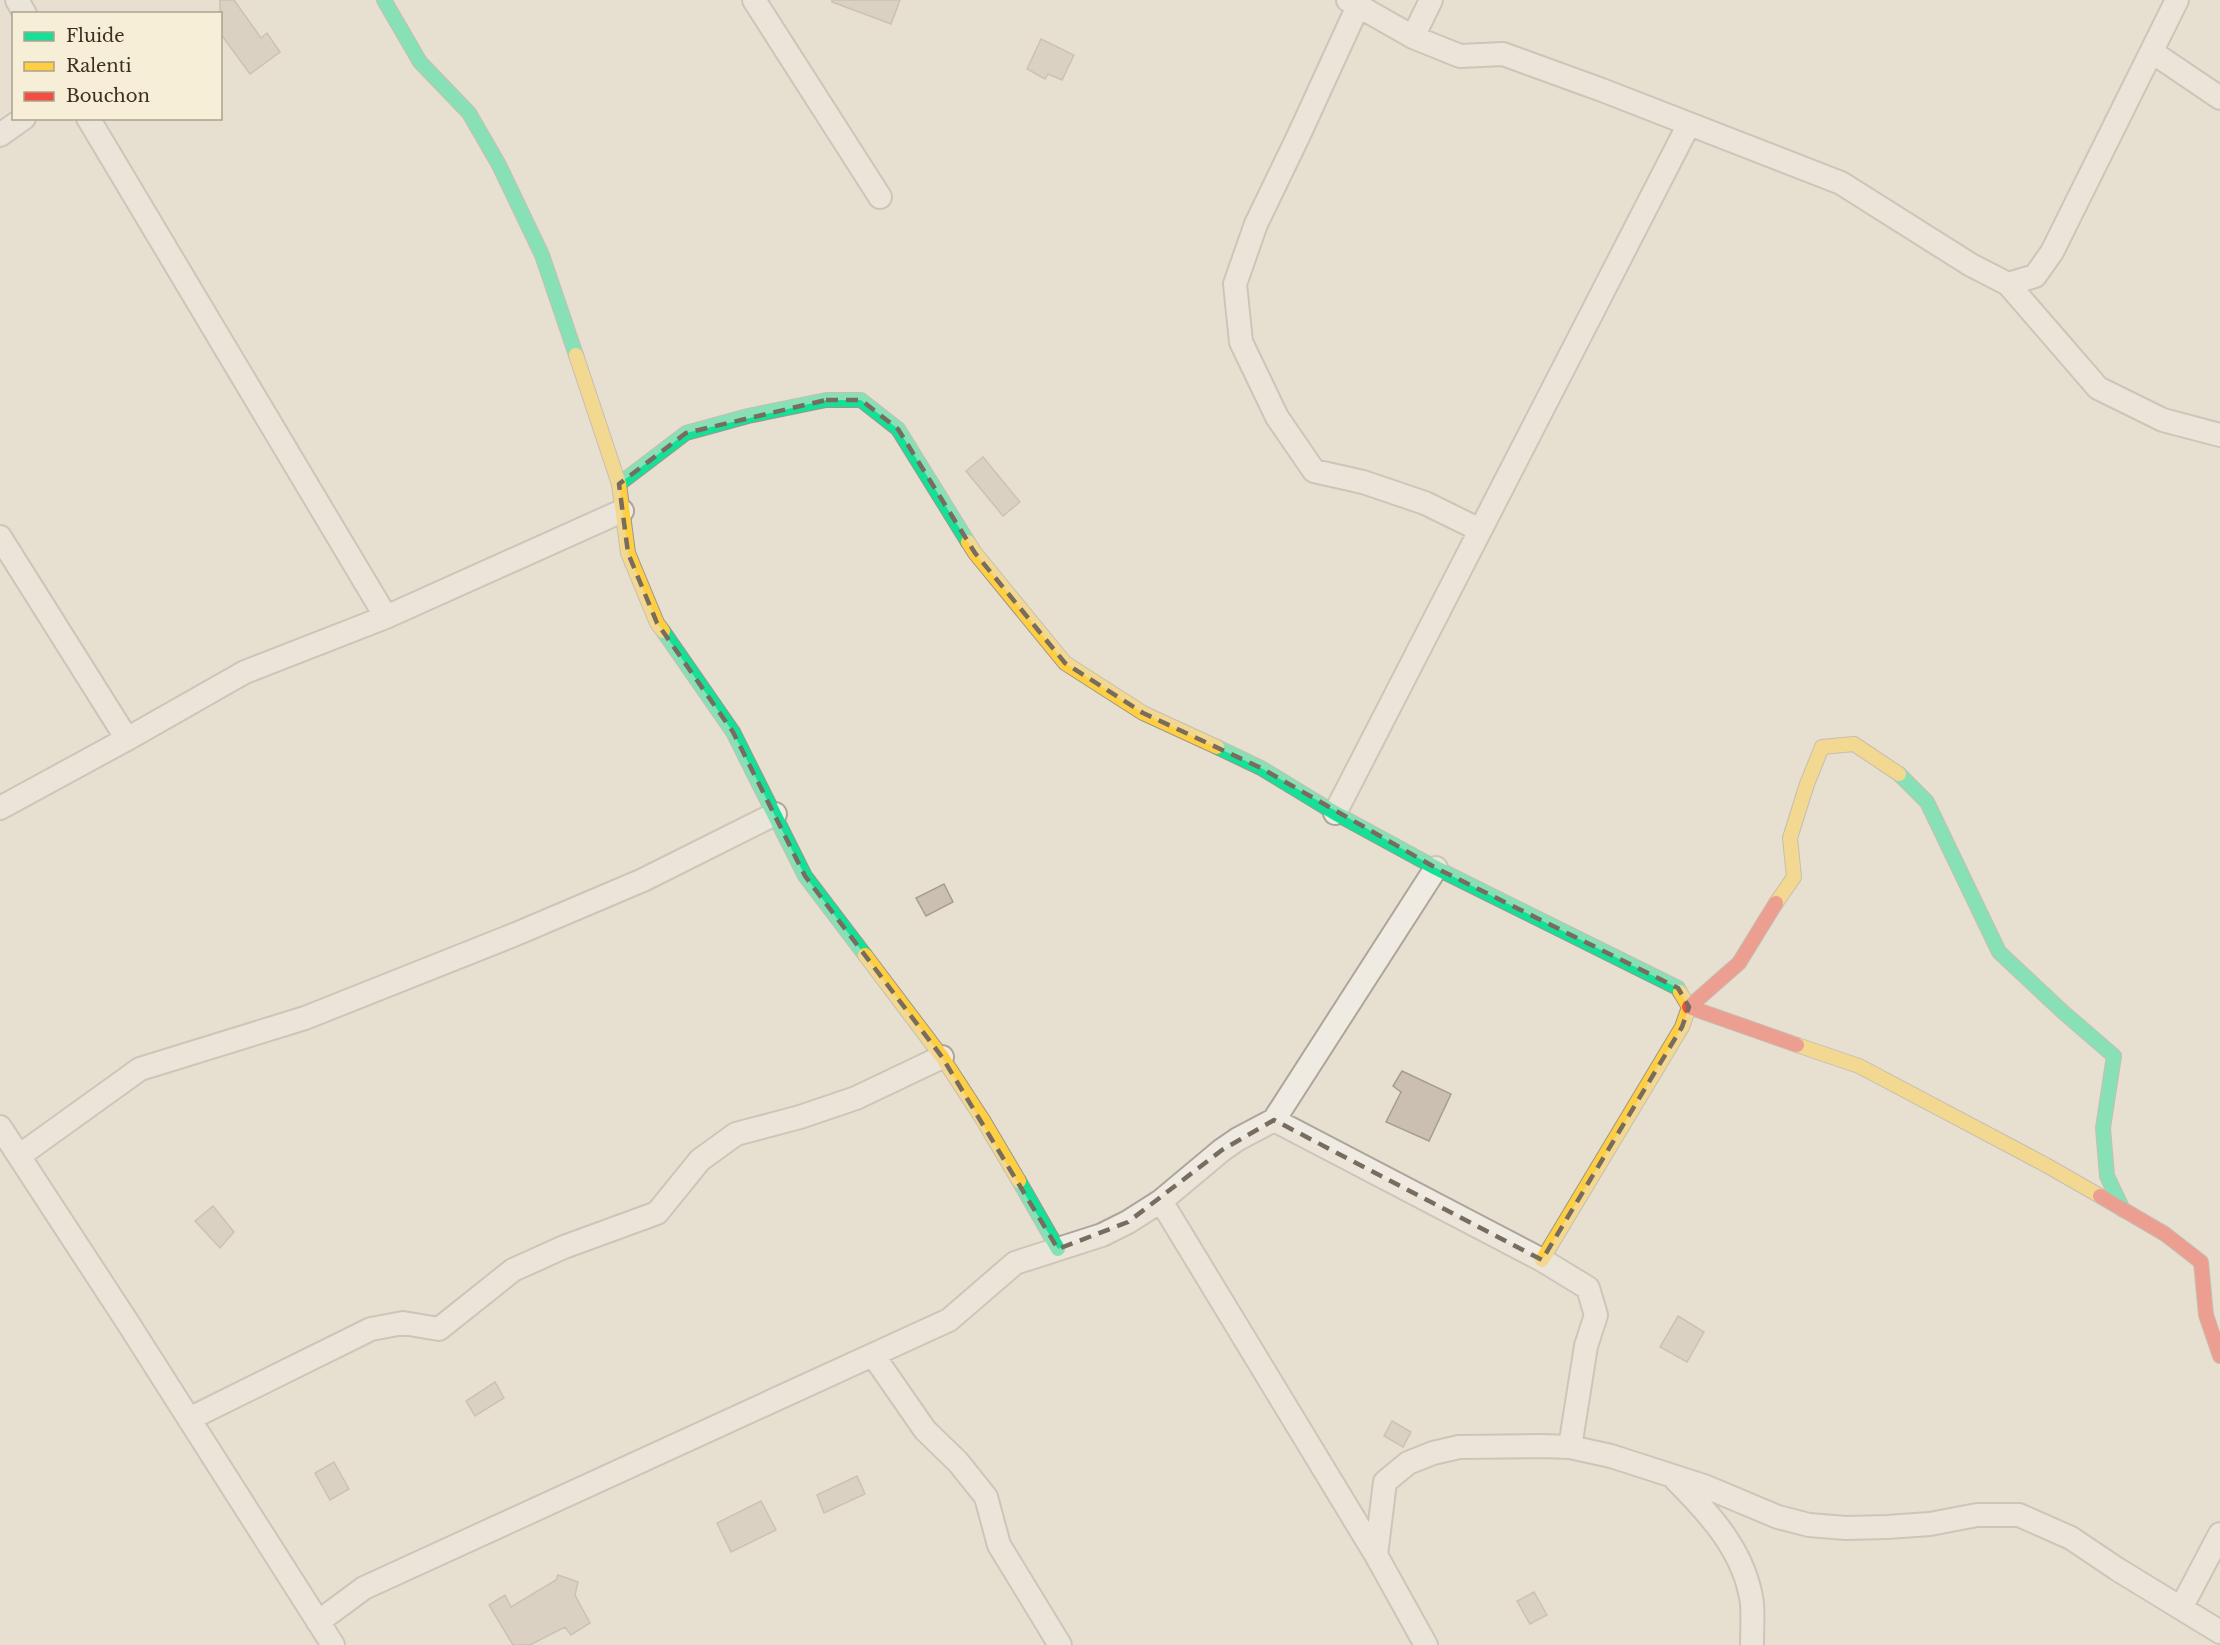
<svg xmlns="http://www.w3.org/2000/svg" width="2220" height="1645" font-family="'Libre Baskerville',serif">
<style>
.building{fill:#cbbfb2;stroke:#a89c90;stroke-width:1.5}
.lines{fill:none;stroke-linecap:round;stroke-linejoin:round}
.street-casing{stroke:#ada599;stroke-width:26}
.fast-casing{stroke:#9c958a;stroke-width:16}
.slow-casing{stroke:#9c958a;stroke-width:16}
.jam-casing{stroke:#9c958a;stroke-width:16}
.street{stroke:#efebe3;stroke-width:22}
.fast{stroke:#16e098;stroke-width:14}
.slow{stroke:#ffcf43;stroke-width:14}
.jam{stroke:#f24e42;stroke-width:14}
.marked{fill:none;stroke:#786c5e;stroke-width:4.5;stroke-dasharray:12 8;stroke-linejoin:round}
</style>
<rect width="100%" height="100%" fill="#e7e0d1"/>
<path class="building" d="M220 0H234L261 38 267 33 280 52 250 74 220 33Z
M832 0H900L891 24 832 2Z
M1041 39 1074 55 1062 80 1048 74 1045 79 1027 69Z
M983 457 1020 502 1003 516 966 471Z
M944 884 953 902 926 916 916 898Z
M1402 1071 1451 1094 1429 1141 1386 1122 1401 1092 1393 1086Z
M213 1206 234 1232 220 1248 195 1221Z
M1678 1316 1704 1332 1687 1362 1660 1347Z
M495 1382 504 1398 475 1416 466 1401Z
M1392 1421 1411 1432 1403 1447 1384 1436Z
M334 1462 349 1489 330 1500 315 1473Z
M857 1476 865 1494 824 1513 817 1495Z
M761 1501 776 1530 731 1552 717 1523Z
M558 1575 578 1582 575 1595 590 1623 571 1635 565 1627 530 1645H513L489 1605 505 1595 511 1607 556 1580Z
M1534 1592 1547 1615 1530 1624 1517 1601Z"/>
<g class="lines">
<g class="street-casing">
<path id="street" d="M17 0 25 14
M754 0 880 197
M1348 0 1413 37 1460 56 1503 54 1602 90 1841 183 1971 265 2008 284 2035 276 2052 252 2177 0
M1358 6 1298 137 1256 224 1235 284 1241 342 1277 417 1314 471 1363 482 1425 503 1480 530
M1413 37 1431 0
M2152 52 2220 98
M88 118 386 617
M0 135 24 118
M2008 284 2098 388 2163 420 2220 435
M0 537 127 739
M0 808 127 739 245 672 386 617 622 511
M1335 813 1689 124
M1274 1120 1542 1260 1588 1288 1596 1315 1586 1346 1570 1447
M0 1127 128 1323 333 1645
M19 1156 140 1069 305 1018 516 934 643 880 775 814
M1161 1201 1376 1555 1426 1645
M873 1355 925 1430 958 1462 986 1497 999 1545 1060 1645
M189 1419 371 1329 403 1323 439 1329 513 1270 564 1247 657 1213 700 1160 736 1134 800 1117 856 1098 942 1057
M1675 1479C1710 1514 1745 1552 1752 1603 1753 1617 1752 1631 1752 1645
M1376 1555 1385 1482 1408 1463 1433 1453 1459 1447 1542 1446 1570 1447 1611 1456 1704 1486 1778 1517 1809 1525 1846 1528 1887 1527 1930 1524 1977 1515H2019L2071 1538 2117 1569 2220 1632
M2181 1608 2220 1534
M318 1622 364 1588 949 1320 1015 1263 1102 1235 1128 1222 1161 1201 1222 1150 1238 1139 1274 1120 1436 868"/>
</g>
<g class="fast-casing">
<path id="fast" d="M384 0 420 62 469 113 499 165 542 255 576 355
M619 484 686 433 748 416 826 400H861L898 429 968 542
M663 631 733 732 805 876 865 955
M1217 747 1261 768 1335 813 1436 868 1678 988 1680 992
M1899 774 1927 802 1999 952 2063 1012 2114 1056 2103 1128 2107 1176 2123 1210
M1019 1181 1058 1249"/>
</g>
<g class="slow-casing">
<path id="slow" d="M576 355 619 484 628 553 657 623 663 631
M968 542 975 553 1065 663 1143 713 1217 747
M1776 903 1794 877 1790 838 1807 784 1822 747 1854 744 1899 774
M865 955 942 1057 983 1120 1019 1181
M1797 1045 1859 1066 2046 1165 2100 1196
M1542 1260 1682 1027 1689 1007 1680 992"/>
</g>
<g class="jam-casing">
<path id="jam" d="M1776 903 1739 963 1689 1007 1797 1045
M2100 1196 2165 1234 2201 1262 2206 1315 2220 1356"/>
</g>
<use href="#street" class="street"/>
<use href="#fast" class="fast"/>
<use href="#slow" class="slow"/>
<use href="#jam" class="jam"/>
</g>
<path d="M0 0H2220V1645H0ZM826 400H861L898 429 975 553 1065 663 1143 713 1261 768 1436 868 1678 988 1689 1007 1682 1027 1542 1260 1274 1120 1222 1150 1128 1222 1058 1249 942 1057 805 876 733 732 657 623 628 553 619 484 686 433Z" fill="#e7e0d1" fill-opacity=".55" fill-rule="evenodd"/>
<path class="marked" d="M826 400H861L898 429 975 553 1065 663 1143 713 1261 768 1436 868 1678 988 1689 1007 1682 1027 1542 1260 1274 1120 1222 1150 1128 1222 1058 1249 942 1057 805 876 733 732 657 623 628 553 619 484 686 433Z"/>
<rect x="12" y="12" width="210" height="108" fill="#f7eed8" stroke="#ada18e" stroke-width="1.5"/>
<rect x="24" y="32" width="30" height="9" fill="#16e098" stroke="#ada18e" stroke-width="1.5"/>
<text x="66" y="42" font-size="18" fill="#3d2e20">Fluide</text>
<rect x="24" y="62" width="30" height="9" fill="#ffcf43" stroke="#ada18e" stroke-width="1.5"/>
<text x="66" y="72" font-size="18" fill="#3d2e20">Ralenti</text>
<rect x="24" y="92" width="30" height="9" fill="#f24e42" stroke="#ada18e" stroke-width="1.5"/>
<text x="66" y="102" font-size="18" fill="#3d2e20">Bouchon</text>
</svg>
